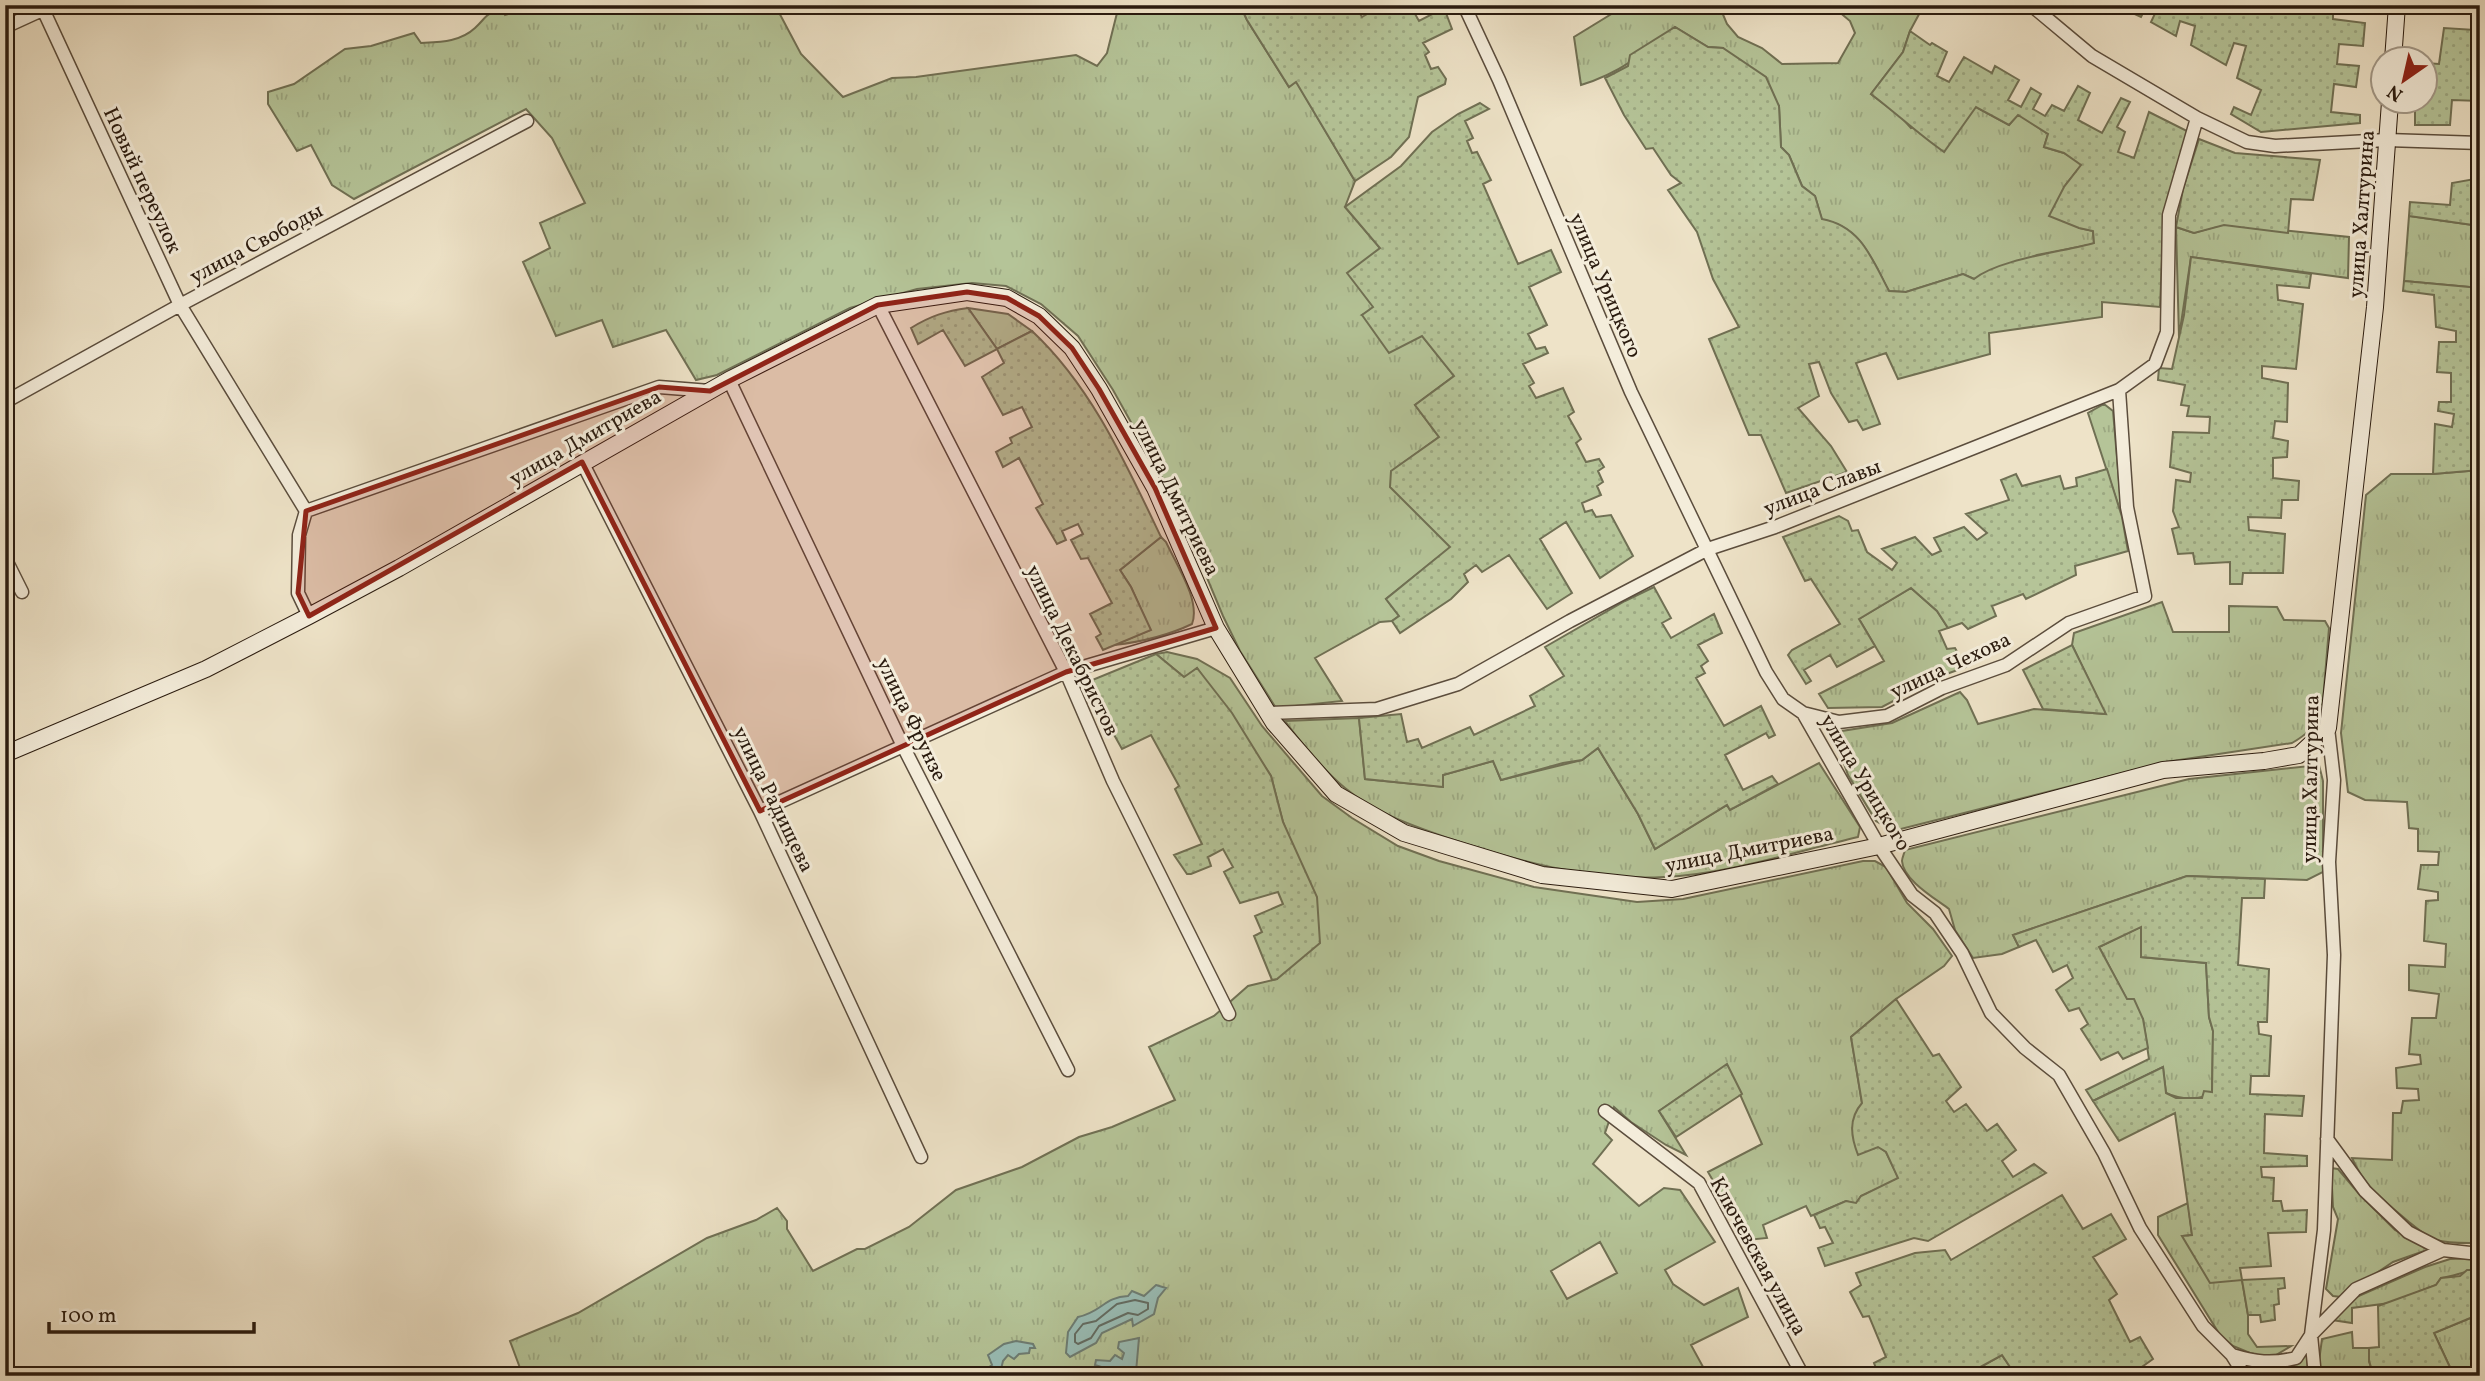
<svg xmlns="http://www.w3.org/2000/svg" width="2485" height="1381" font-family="Vollkorn,serif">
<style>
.grass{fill:url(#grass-tufts);stroke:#707054;stroke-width:2;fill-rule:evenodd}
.garden{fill:url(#garden-dots);stroke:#707054;stroke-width:2}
.water{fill:#99beb7;stroke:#6d7d74;stroke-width:2}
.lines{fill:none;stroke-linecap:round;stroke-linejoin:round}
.shore{stroke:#626c63;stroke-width:2}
.street-casing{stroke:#5b4d3d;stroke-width:15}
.secondary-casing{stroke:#2a1b0f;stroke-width:18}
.street{stroke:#f4eddb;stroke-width:12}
.secondary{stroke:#f4eddb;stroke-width:16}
.marked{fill:#8f2418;fill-opacity:0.2;stroke:#8f2418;stroke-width:5;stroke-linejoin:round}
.labels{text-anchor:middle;stroke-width:6;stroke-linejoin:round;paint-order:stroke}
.street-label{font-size:21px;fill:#2a1b0f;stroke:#f4eddb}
</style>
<defs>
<pattern id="grass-tufts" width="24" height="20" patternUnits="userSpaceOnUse" patternTransform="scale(1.75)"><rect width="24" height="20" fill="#b5c498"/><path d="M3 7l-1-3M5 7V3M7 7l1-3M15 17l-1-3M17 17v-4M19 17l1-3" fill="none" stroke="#9ca882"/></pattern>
<pattern id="garden-dots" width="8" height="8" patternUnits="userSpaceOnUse" patternTransform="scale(1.75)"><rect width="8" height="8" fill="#b5c498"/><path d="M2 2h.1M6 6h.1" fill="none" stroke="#9ca882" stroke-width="1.8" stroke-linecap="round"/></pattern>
</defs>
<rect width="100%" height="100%" fill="#eee3c8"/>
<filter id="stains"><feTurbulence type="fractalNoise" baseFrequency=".00286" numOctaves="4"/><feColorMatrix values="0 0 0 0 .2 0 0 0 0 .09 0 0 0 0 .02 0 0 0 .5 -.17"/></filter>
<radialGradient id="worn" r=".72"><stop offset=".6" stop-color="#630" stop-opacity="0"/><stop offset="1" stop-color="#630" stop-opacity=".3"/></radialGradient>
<path class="grass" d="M535 5H775L801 54 843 97 892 78 916 77 1076 55 1097 66 1107 53 1119 5H1240L1247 20 1289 87 1296 81 1355 181 1345 207 1380 248 1374 308 1362 315 1422 336 1454 376 1415 405 1439 437 1392 471 1451 547 1386 599 1399 616 1392 621 1380 622 1315 658 1342 701 1276 708 1240 651 1223 616 1174 499 1113 390 1078 336 1041 304 1006 286 972 283 917 289 850 308 717 375 696 380 666 330 613 347 602 320 556 336 523 262 550 248 540 223 585 203 552 138 526 109 354 199 332 185 311 145 297 151 268 104V92L294 84 345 49 371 46 414 33 421 43C440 42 460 42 475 28 487 17 485 13 502 10L505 15Z
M1620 5H1719L1727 24 1738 37 1762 48 1782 64 1838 63 1855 33 1850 21 1831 5H1924L1910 31 1903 52 1871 94 1902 118 1911 128 1976 107 2009 125 2018 114 2048 134 2044 147 2064 153 2082 164 2064 187 2079 228 2093 231 2094 244 2037 255 1974 279 1963 274 1906 292 1889 291C1872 260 1861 226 1822 220L1815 196 1802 186 1789 155 1781 147 1779 106 1723 48 1708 47 1675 27C1644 53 1621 73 1581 85L1574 37 1613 13Z
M2409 216 2480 226V288L2404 281Z
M2224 224 2349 237 2348 278 2191 257 2179 337 2176 227 2194 233Z
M968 308 1008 314 1032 331 997 349Z
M2104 404 2113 411 2122 517 2088 413Z
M2480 470V1162L2474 1164 2480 1180V1243C2465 1243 2450 1244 2436 1240 2425 1236 2418 1229 2409 1222 2384 1200 2366 1190 2352 1158L2392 1160 2393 1113H2401L2403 1101 2419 1100 2418 1089 2397 1088 2396 1068 2421 1064 2420 1055 2409 1054 2412 1018H2436L2439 994 2409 990V965L2445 967 2446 944 2424 941 2426 901 2438 900V892L2418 889 2421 865H2438L2439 852 2418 851V829L2409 828 2407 802 2365 800 2348 792 2341 733 2366 495 2391 474H2433Z
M1161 537 1166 542C1176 564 1201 601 1192 624 1167 636 1141 642 1114 645L1150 630 1131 587 1120 570Z
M1911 588 1937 611 1948 628 1939 631 1947 649 1955 648 1966 667 1941 676 1882 707 1828 708 1819 694 1884 661 1859 619Z
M2162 602 2173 632H2229V606L2277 607 2284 620 2325 621 2329 628 2322 712C2315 727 2306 735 2292 743L2166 762 1893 831 1876 821 1848 775 1838 747 1842 731 1892 723 1960 692 1967 700 1978 724 2034 709 2105 714 2072 645 2074 633Z
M1167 652 1197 659 1230 678 1262 726 1322 796 1352 818 1398 846 1439 861 1534 887 1637 902 1683 899 1863 861H1875L1886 867 1907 903 1933 929 1952 956 1944 966 1896 999 1851 1037 1862 1103 1878 1146 1886 1152 1899 1179 1861 1196 1856 1204 1846 1201 1811 1216 1806 1206 1763 1225 1767 1238 1747 1240 1708 1172 1762 1144 1727 1065 1659 1111 1686 1155 1666 1145 1631 1122 1614 1107 1605 1133 1612 1140 1593 1164 1639 1206 1664 1188 1680 1190 1715 1242 1665 1270 1673 1284 1704 1305 1738 1288 1748 1317 1691 1345 1708 1376H523L510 1341 578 1313 707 1238 756 1220 777 1208 787 1221V1229L813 1271 857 1249H865L909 1227 956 1190 1022 1167 1079 1137 1112 1127 1175 1100 1149 1047 1214 1016 1248 986 1277 979 1298 860 1283 822 1271 776 1197 668 1185 678 1156 654ZM1600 1242 1617 1273 1567 1299 1551 1271Z
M1359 718 1365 779 1443 787V775L1493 761 1501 780 1582 760 1598 748 1638 814 1655 849 1727 805 1730 810 1819 763 1860 827 1858 837C1794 852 1729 874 1664 877 1588 881 1516 861 1445 837 1410 825 1374 812 1345 788 1322 769 1302 744 1285 721Z
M2319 765 2323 781V872L2307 880 2187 876 2013 935 2019 947 2002 954 1973 958 1955 930 1949 909C1936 899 1903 880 1902 861 1902 858 1904 854 1905 850L2189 779Z
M2142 926 2141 957 2206 963 2209 1017 2213 1031 2212 1092C2199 1101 2181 1100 2166 1093L2163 1067 2093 1101 2086 1090 2149 1059 2143 1019 2127 1000 2099 947Z
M2331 1168 2338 1169 2360 1195 2395 1230 2430 1249 2393 1262 2341 1297 2333 1296 2326 1289 2338 1219 2333 1207Z
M2188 1203 2192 1235 2183 1236 2242 1280 2248 1315V1334L2257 1347 2291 1346 2276 1355 2263 1356 2250 1353 2233 1346 2220 1335 2158 1235V1217Z
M2480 1258V1270C2466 1270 2456 1276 2441 1278L2436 1285 2390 1303 2352 1308V1323L2332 1320 2354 1298 2425 1267 2450 1259Z
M2480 1314V1376H2454L2434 1333Z
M2352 1332 2353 1348H2369V1361L2374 1376H2321L2319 1361 2322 1339Z
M2307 1351 2308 1376H2253L2249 1366C2272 1370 2292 1371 2307 1351Z
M2002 1355 2016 1376H1964Z"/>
<path class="garden" d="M1240 5H1358L1356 7 1362 17 1383 5H1410L1419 21 1444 8 1452 29 1423 43 1429 52 1425 55 1431 69 1438 67 1446 79 1445 84 1418 97 1409 137 1391 157 1355 181 1296 82 1289 87 1247 20Z
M2115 5H2147L2141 17Z
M2159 5H2212L2224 8 2225 5H2333V19L2365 23 2363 46 2339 44 2337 64 2359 66 2356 87 2334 84 2331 112 2360 115V123L2261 132 2231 114 2234 107 2251 115 2261 90 2237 78 2246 46 2234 43 2226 65 2191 45 2195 26 2180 21 2176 36 2151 22Z
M2478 5 2480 101 2452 100 2450 125H2415V102H2426V63L2439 64 2444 28 2475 30Z
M1675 27 1708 47 1723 48 1766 77 1779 106 1781 147 1789 155 1802 186 1815 196 1822 219C1861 226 1872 259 1889 291L1906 292 1963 274 1974 279C1999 259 2062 252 2094 243L2093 231 2079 228 2049 216 2064 187 2081 165 2064 153 2044 147 2048 134 2018 115 2009 125 1976 107 1944 152C1918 134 1896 113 1871 94L1903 52 1910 31 1930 45 1932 43 1947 52 1937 76 1949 82 1964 57 1992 73 1995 66 2019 80 2008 100 2021 107 2031 88 2041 94 2033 109 2045 116 2052 105 2064 111 2078 86 2090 93 2078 120 2102 133 2121 98 2130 102 2117 127 2125 132 2118 152 2134 158 2149 112 2187 131 2164 212 2160 307 2102 302V317L1989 333 1990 354 1898 379 1886 353 1856 363 1880 424 1863 430 1857 420 1849 422 1831 393 1819 362 1809 364 1819 396 1798 408 1831 446 1847 472 1786 493 1761 435H1749L1709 339 1739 327 1713 279 1697 232 1668 190 1681 183 1671 175 1653 148 1646 149 1624 115 1605 78 1628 66 1630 55Z
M1480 103 1489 109 1465 121 1473 138 1467 141 1472 153 1477 152 1491 180 1483 184 1518 264 1551 250 1561 272 1529 287 1547 325 1528 334 1536 349 1545 347 1548 353 1523 364 1534 383 1529 386 1536 398 1563 388 1574 412 1568 416 1581 439 1576 443 1586 462 1599 459 1604 467 1598 471 1603 482 1597 486 1601 495 1582 503 1585 512 1592 510 1596 517 1611 515 1633 556 1600 578 1566 522 1540 539 1572 593 1547 609 1509 555 1482 572 1476 565 1464 574 1468 582 1451 599 1400 633 1392 621 1399 616 1386 599 1450 547 1390 487 1391 471 1439 437 1415 405 1454 376 1422 336 1389 353 1362 315 1373 307 1347 273 1380 248 1345 207 1401 166 1432 132 1458 114Z
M2199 139 2235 153 2320 160 2313 200 2291 199 2288 233 2224 225 2194 233 2176 227 2183 189Z
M2475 167H2480V226L2409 216 2410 202 2450 205 2452 183 2475 179Z
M2191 257 2311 274 2309 288 2277 285 2278 300 2303 304 2296 369 2262 366V378L2288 383 2287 422 2275 421 2273 438 2288 441 2287 457 2273 458V478L2299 481 2298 500H2282L2281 518 2248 517 2249 530 2285 534 2283 573H2243L2242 584H2230V562L2195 564 2193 553 2178 554 2172 529 2179 527 2173 511 2176 480 2190 482 2191 473 2170 467 2173 432 2209 433 2210 417 2187 416 2189 406 2181 405 2185 385 2158 380 2159 368 2172 369 2184 315Z
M2404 281 2480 288V470L2433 474 2435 424 2452 427 2454 414 2438 411 2439 402H2451V373L2437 372 2439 342H2456V331L2436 327 2434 295 2403 291Z
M968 308 997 349 1032 331C1092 387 1126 464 1161 537L1120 570 1131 587 1151 630 1103 650 1096 637 1101 634 1090 614 1112 603 1088 558 1081 559 1071 540 1083 534 1078 524 1062 531 1066 540 1057 544 1036 508 1043 504 1019 458 1003 467 996 452 1012 443 1010 438 1032 427 1022 407 1003 415 982 377 1004 363 997 349 965 366 943 330 918 344 911 328C930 316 946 311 968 308Z
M2107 469 2122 517 2128 551 2075 566 2076 575 2026 599 2023 594 1992 606 1996 616 1968 629 1962 623 1948 628 1937 611 1911 588 1859 619 1875 646 1837 667 1830 655 1804 670 1811 681 1806 684 1788 655 1792 650 1840 624 1811 579 1805 581 1783 537 1839 516 1848 521 1852 531 1858 530 1867 552 1892 570 1897 563 1882 549 1915 537 1932 555 1941 551 1934 538 1964 527 1977 540 1987 533 1966 514 2009 500 2001 480 2016 474 2022 486 2060 476 2064 489 2077 486 2076 478Z
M1654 587 1671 618 1662 623 1671 638 1714 614 1722 633 1698 645 1708 661 1701 666 1705 673 1696 678 1724 726 1761 706 1775 735 1769 738 1766 733 1725 755 1743 790 1772 776 1778 784 1730 810 1727 805 1655 849 1638 814 1598 748 1582 760 1563 763 1501 780 1493 761 1443 775V787L1365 779 1359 718 1401 714 1407 742 1418 739 1422 748 1470 727 1474 735 1535 706 1530 696 1564 676 1545 647 1625 601Z
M2072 645 2106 714 2043 709 2023 670Z
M1156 654 1184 677 1197 668 1232 713 1271 776 1283 822 1317 897 1320 943 1277 979 1272 980 1254 936 1262 932 1255 916 1283 904 1278 892 1240 903 1224 872 1233 867 1223 849 1208 857 1211 866 1191 874H1187L1174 855 1202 844 1175 789 1179 786 1151 735 1122 749 1085 683Z
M2187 876 2265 879 2264 898H2242L2238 965 2269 969 2267 1022H2258L2259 1034 2271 1036 2269 1076H2251L2250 1094 2304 1096 2302 1116 2265 1114 2264 1153 2307 1156V1166L2261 1167 2262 1177 2274 1178 2273 1201H2281L2283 1211 2307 1210 2306 1232 2268 1233 2271 1266 2240 1268 2242 1280 2284 1278 2285 1288 2278 1289 2279 1304 2274 1305 2275 1320 2261 1322 2260 1315H2248L2242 1280 2210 1283 2182 1236 2192 1235 2175 1113 2119 1141 2093 1101 2163 1067 2166 1093 2176 1098H2202L2204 1091 2212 1092 2213 1031 2209 1017 2206 963 2141 957V927L2099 947 2127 999H2134L2143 1019 2148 1048 2123 1059 2118 1052 2101 1060 2081 1029 2088 1024 2079 1008 2069 1011 2056 990 2073 978 2067 965 2053 972 2036 940 2019 947 2013 935Z
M1896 999 1933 1056 1939 1054 1961 1087 1946 1101 1954 1112 1966 1104 1987 1131 1997 1124 2016 1150 2002 1161 2013 1177 2034 1164 2046 1173 1928 1241 1914 1238 1825 1266 1818 1248 1833 1243 1825 1227 1820 1228 1814 1215 1846 1201 1856 1203 1861 1196 1898 1178 1886 1152 1878 1147 1858 1155C1851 1137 1848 1119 1862 1103L1851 1037Z
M1727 1064 1742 1094 1676 1137 1659 1111Z
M2062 1195 2083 1229 2111 1214 2126 1239 2093 1257 2117 1294 2109 1300 2130 1342 2140 1337 2153 1359 2129 1376H2016L2002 1355 1964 1376H1879L1874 1363 1886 1357 1869 1316 1863 1317 1850 1292 1861 1285 1856 1273 1915 1253 1945 1250 1951 1260Z
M2467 1270H2480V1314L2434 1333 2454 1376H2374L2369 1361V1348L2379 1347 2378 1306 2436 1285 2441 1278 2460 1276Z"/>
<path class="water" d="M1156 1285 1166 1288 1158 1298 1154 1314 1133 1326 1132 1319 1102 1333 1096 1343 1070 1357 1066 1353 1068 1332 1078 1317C1102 1312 1104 1297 1128 1296L1132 1291 1144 1296Z
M1139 1338 1136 1372 1114 1376V1373L1107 1372 1105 1368 1095 1365 1096 1360 1110 1361 1115 1355 1122 1359 1124 1353 1118 1348 1119 1342Z
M1016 1341 1033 1344 1035 1348H1030L1029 1353 1019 1354 1014 1359 1008 1355 1003 1361 1000 1373 1004 1376H976L992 1365 988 1355 1004 1344Z"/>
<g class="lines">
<path class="shore" d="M1135 1300 1148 1303V1309L1138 1315 1128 1313 1099 1326 1091 1338 1078 1344 1075 1342V1334L1083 1324 1096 1321 1117 1304Z"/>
<g class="street-casing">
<path id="street" d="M41 5 180 305 306 511 299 535 298 593 309 616
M1464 5 1499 80 1631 392 1766 672 1783 699 1803 713 1879 846 1912 895 1935 913 1962 953 1991 1013 2025 1048 2059 1075 2104 1153 2140 1228 2203 1326 2232 1355 2245 1376
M2031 5 2092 56 2197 118 2247 142 2275 146 2387 140 2480 143
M5 27 53 5
M878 305 1066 672 1113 781 1229 1014
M729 380 903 746 1068 1070
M5 402 180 305 527 121
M582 462 760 811 921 1157
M306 511 659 387 710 391
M5 558 22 592
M1267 713 1377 709 1458 684 1570 621 1708 549 1775 527 2119 390 2155 364 2167 332 2169 215 2197 118
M1803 713 1839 722 1887 716 1942 688 2006 665 2069 623 2145 596 2127 507 2119 390
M760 811 1066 672 1216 628
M1605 1111 1699 1183 1803 1376
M2327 1139 2365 1191 2408 1232 2443 1250
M2232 1355C2255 1362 2272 1364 2296 1358L2311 1335 2356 1289 2443 1250 2470 1253 2480 1252
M2315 1376 2311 1335 2324 1230 2334 955 2329 862 2334 780 2328 728"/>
</g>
<g class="secondary-casing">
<path id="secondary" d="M2393 60 2397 5
M5 754 206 669 309 616 399 568 729 380 878 305 967 292 1007 298 1039 316 1072 348 1099 389 1155 488 1216 628 1274 723 1336 794 1404 833 1542 875 1672 889 1879 846 2163 770 2264 761 2299 755 2328 728 2375 307 2390 102"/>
</g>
<use href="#street" class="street"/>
<use href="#secondary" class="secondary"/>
</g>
<path class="marked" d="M967 292 1007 298 1039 316 1072 348 1099 389 1155 488 1216 628 1066 672 760 811 582 462 309 616 298 593 306 511 659 387 710 391 878 305Z"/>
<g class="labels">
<g class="street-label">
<text transform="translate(143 180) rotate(65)" y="7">Новый переулок</text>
<text transform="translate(2361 214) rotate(-86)" y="7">улица Халтурина</text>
<text transform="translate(256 243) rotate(-28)" y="7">улица Свободы</text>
<text transform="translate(1606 285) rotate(67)" y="7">улица Урицкого</text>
<text transform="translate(585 437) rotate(-30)" y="7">улица Дмитриева</text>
<text transform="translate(1822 487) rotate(-21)" y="7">улица Славы</text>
<text transform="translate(1177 497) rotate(64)" y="7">улица Дмитриева</text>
<text transform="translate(1073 650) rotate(64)" y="7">улица Декабристов</text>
<text transform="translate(1950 665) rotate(-25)" y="7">улица Чехова</text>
<text transform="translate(912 719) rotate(64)" y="7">улица Фрунзе</text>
<text transform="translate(2310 779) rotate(-89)" y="7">улица Халтурина</text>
<text transform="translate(1866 782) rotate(59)" y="7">улица Урицкого</text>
<text transform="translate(774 799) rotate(64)" y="7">улица Радищева</text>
<text transform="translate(1749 849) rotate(-11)" y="7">улица Дмитриева</text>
<text transform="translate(1759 1256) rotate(61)" y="7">Ключевская улица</text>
</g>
</g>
<rect width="2485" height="1381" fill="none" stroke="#eee3c8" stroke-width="28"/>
<rect x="7" y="7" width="2471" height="1367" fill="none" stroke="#2a1b0f" stroke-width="3.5"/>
<rect x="14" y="14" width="2457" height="1353" fill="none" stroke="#2a1b0f" stroke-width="2"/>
<g transform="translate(2404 80) rotate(214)"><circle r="33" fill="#f4eddb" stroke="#a39989" stroke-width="2"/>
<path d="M0-5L12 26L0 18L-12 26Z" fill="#8f2418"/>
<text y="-10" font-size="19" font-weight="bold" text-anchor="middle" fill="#2a1b0f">N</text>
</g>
<path d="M49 1322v10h205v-10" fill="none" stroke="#2a1b0f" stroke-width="3.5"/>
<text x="60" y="1322" font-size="21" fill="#2a1b0f" stroke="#f4eddb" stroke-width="5" paint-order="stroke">100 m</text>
<rect width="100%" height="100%" filter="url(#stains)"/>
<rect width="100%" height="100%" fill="url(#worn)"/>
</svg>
